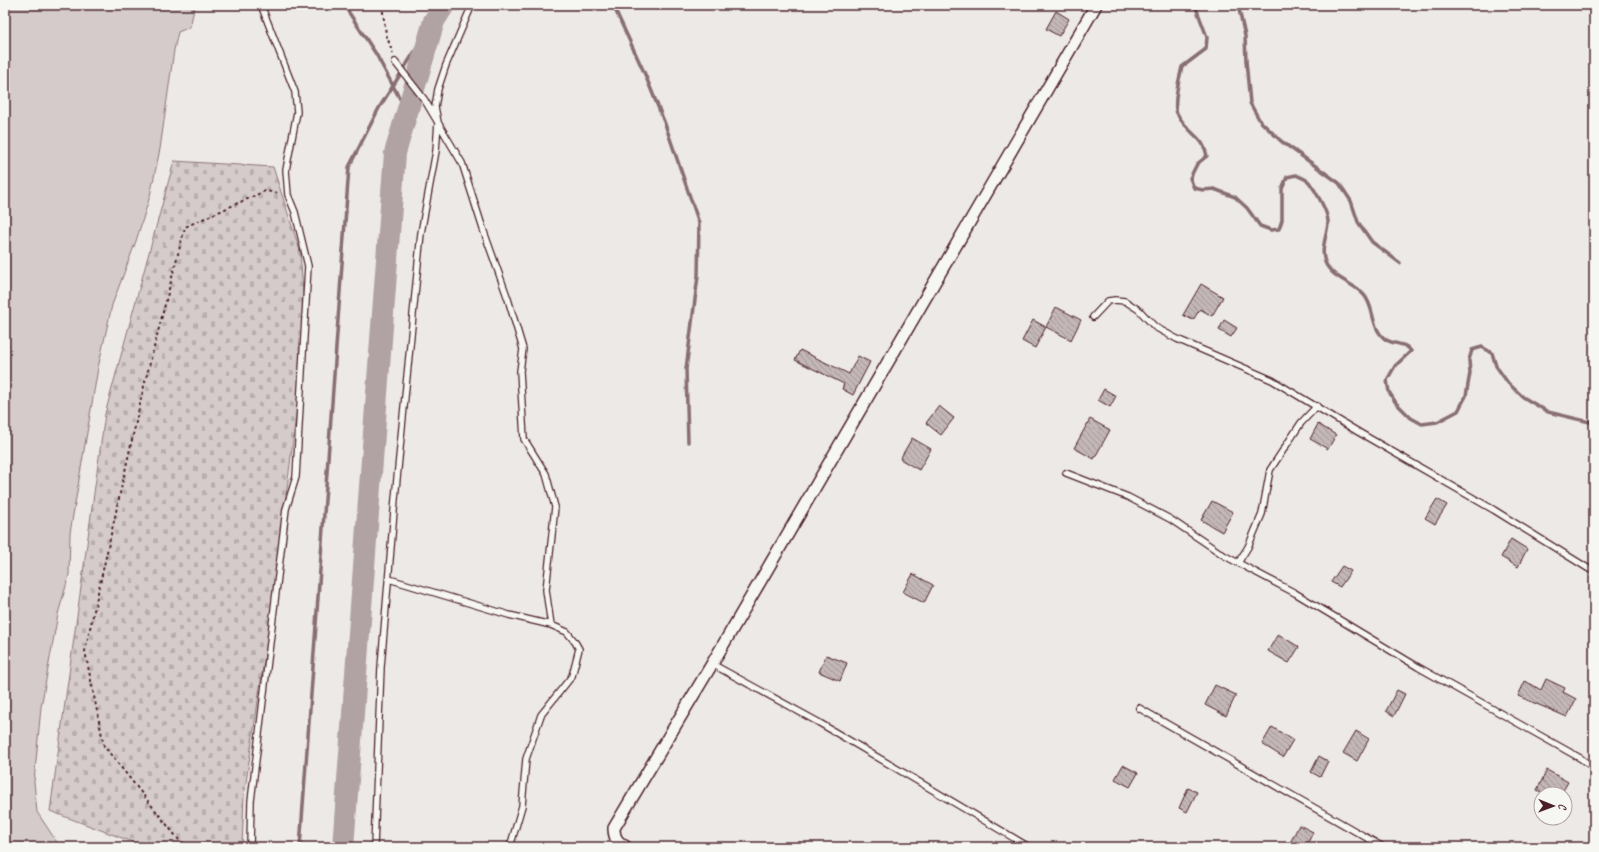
<svg xmlns="http://www.w3.org/2000/svg" width="1599" height="852" font-family="Caveat,sans-serif">
<style>
.grass{fill:#d4cbca;stroke:#8f757a}
.cemetery{fill:url(#cemetery-stones);stroke:#8f757a}
.lines{fill:none;stroke-linecap:round;stroke-linejoin:round}
.stream{stroke:#886e73;stroke-width:3.5}
.river{stroke:#b1a2a3;stroke-width:22}
.building{fill:url(#building-back-hatch);stroke:#4a1f2b}
.service-casing{stroke:#4a1f2b;stroke-width:8}
.minor-casing{stroke:#4a1f2b;stroke-width:14}
.path{stroke:#4a1f2b;stroke-width:2;stroke-dasharray:3 3;stroke-linecap:butt}
.service{stroke:#f6f6f2;stroke-width:5.5}
.minor{stroke:#f6f6f2;stroke-width:11}
</style>
<defs>
<pattern id="cemetery-stones" width="16" height="16" patternUnits="userSpaceOnUse"><rect width="16" height="16" fill="#d4cbca"/><path d="M2 7V4a2 2 0 0 1 4 0v3zM10 15v-3a2 2 0 0 1 4 0v3z" fill="#b8aeae"/></pattern>
<pattern id="building-back-hatch" width="6" height="6" patternUnits="userSpaceOnUse"><rect width="6" height="6" fill="#c4b7b7"/><path d="M-1 5l2 2M0 0l6 6M5-1l2 2" fill="none" stroke="#a19495"/></pattern>
</defs>
<rect width="100%" height="100%" fill="#ece9e6"/>
<filter id="ink" filterUnits="userSpaceOnUse"><feTurbulence type="fractalNoise" baseFrequency=".025" numOctaves="2"/><feDisplacementMap in="SourceGraphic" scale="8" xChannelSelector="R" yChannelSelector="G"/><feConvolveMatrix kernelMatrix="1 2 1 2 8 2 1 2 1" color-interpolation-filters="sRGB"/></filter>
<g filter="url(#ink)">
<path class="grass" d="M5 5H195L190 27 178 32 174 50 160 149 150 196 136 241 112 305 98 368 70 533 69 575 58 614 41 707 34 782 37 812 60 847H5Z"/>
<path class="cemetery" d="M174 161 273 167 300 251 306 334 275 586 244 796 242 847H146L50 811 105 414Z"/>
<g class="lines">
<path class="stream" d="M344 5 376 54 407 112
M613 5 644 72 665 124 699 223 698 276 686 369 688 442
M1195 5 1207 37 1206 49 1182 67C1179 79 1174 98 1176 110 1177 115 1183 123 1186 126 1196 138 1204 140 1207 156L1197 164 1190 178 1194 188 1203 190 1214 189 1235 197 1247 208 1260 226 1271 230 1279 229 1282 220V189L1287 177 1296 175C1300 177 1306 179 1309 182 1315 190 1329 213 1328 223 1327 236 1320 249 1325 262 1332 279 1353 282 1364 295 1375 307 1370 327 1385 339 1393 345 1405 342 1411 351L1395 366 1387 380 1389 392 1396 403 1411 418 1422 424 1437 422 1458 411 1466 396 1470 373 1469 360 1472 350 1482 347 1492 353 1496 366 1508 383 1523 397 1548 412 1594 423
M1238 5 1245 36 1246 61 1250 103 1260 121 1281 141 1339 183 1351 201 1358 222 1372 242 1400 263
M300 847 349 167 379 108 434 21"/>
<path class="river" d="M343 847 395 153 434 21 444 5"/>
</g>
<path class="building" d="M1056 11 1069 19 1059 36 1046 29Z
M1201 284 1223 297 1212 316 1200 309 1193 320 1183 315Z
M1056 307 1081 320 1071 340 1046 327Z
M1033 320 1046 327 1035 348 1022 341Z
M1224 320 1237 328 1231 337 1219 330Z
M800 350 849 374 858 356 870 362 853 395 842 389 844 384 795 360Z
M1104 389 1116 396 1110 407 1098 400Z
M939 406 954 418 941 435 926 423Z
M1090 419 1110 430 1094 459 1074 448Z
M1318 424 1336 435 1328 449 1310 439Z
M912 438 931 449 919 470 900 459Z
M1437 499 1447 505 1435 524 1425 518Z
M1212 501 1233 512 1222 532 1201 520Z
M1511 539 1527 549 1518 567 1501 557Z
M1342 566 1351 571 1340 587 1331 582Z
M913 574 933 585 924 603 903 592Z
M1278 634 1299 647 1289 663 1268 651Z
M826 655 847 663 840 681 819 672Z
M1546 679 1565 688 1563 692 1576 699 1567 717 1518 696 1525 681 1541 690Z
M1215 685 1236 695 1226 716 1205 705Z
M1397 690 1405 694 1394 716 1386 711Z
M1272 727 1293 740 1283 757 1262 744Z
M1356 731 1369 739 1357 761 1343 753Z
M1319 756 1328 761 1320 777 1311 772Z
M1123 765 1138 773 1130 787 1115 779Z
M1547 770 1568 782 1561 794H1545L1537 790Z
M1188 788 1197 792 1187 812 1179 808Z
M1299 825 1313 832 1306 847H1298L1290 843Z"/>
<g class="lines">
<g class="service-casing">
<path id="service" d="M395 62 424 99 462 163 483 229 508 299 523 349 520 371 524 439 546 474 555 507 546 590 551 625
M1093 317 1108 301 1115 300 1125 301 1139 310 1155 327 1177 339 1272 380 1360 433 1494 510 1594 572
M1066 473 1128 497 1170 519 1225 556 1295 593 1418 667 1580 758 1594 768
M1238 563 1248 547 1262 514 1270 470 1301 423 1317 406
M389 579 509 615 551 625 567 632 575 642 579 649 572 676 541 715 526 759 522 806 510 847
M712 664 818 722 1029 847
M1139 708 1383 847
M250 847 251 801 286 509 296 477 308 266 295 212 288 195 286 170 297 112 295 92 261 5
M374 847 381 667 395 499 421 233 436 151 438 122 435 107 438 89 446 65 472 5"/>
</g>
<g class="minor-casing">
<path id="minor" d="M626 847C618 842 614 839 614 828L712 664 1096 5"/>
</g>
<path class="path" d="M382 5 386 34 393 54
M189 847 179 840 104 746 85 651 144 386 185 227 265 191 279 193"/>
<use href="#service" class="service"/>
<use href="#minor" class="minor"/>
</g>
</g>
<rect width="1599" height="852" fill="none" stroke="#f6f6f2" stroke-width="20"/>
<rect x="10" y="10" width="1579" height="832" fill="none" stroke="#4a1f2b" stroke-width="1.5" filter="url(#ink)"/>
<g transform="translate(1553 806) rotate(91)"><circle r="19" fill="#f6f6f2" stroke="#b1a0a2"/>
<path d="M0-3L7 15L0 10L-7 15Z" fill="#4a1f2b"/>
<text y="-6" font-size="11" font-weight="bold" text-anchor="middle" fill="#4a1f2b">С</text>
</g>
</svg>
